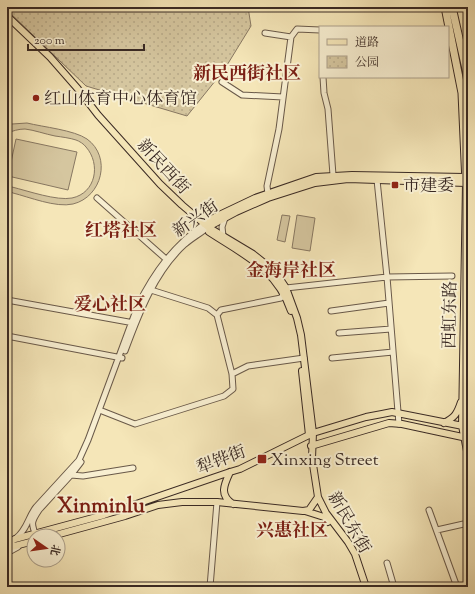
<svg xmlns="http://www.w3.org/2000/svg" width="475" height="594" font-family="'Sorts Mill Goudy','Noto Serif SC',serif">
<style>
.park{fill:url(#park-dots);stroke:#887862}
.pitch{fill:#d5c69f;stroke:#887862}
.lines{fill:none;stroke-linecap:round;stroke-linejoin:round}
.minor-casing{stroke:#695949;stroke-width:7}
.major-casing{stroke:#3a2a24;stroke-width:8}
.highway-casing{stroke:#3a2a24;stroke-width:9}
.minor{stroke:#f8efd1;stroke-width:5}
.major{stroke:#f5e6b8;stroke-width:6}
.highway{stroke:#f5e6b8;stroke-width:7}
.poi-dot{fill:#8f2418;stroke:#f8efd1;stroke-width:1.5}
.labels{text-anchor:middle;stroke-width:4;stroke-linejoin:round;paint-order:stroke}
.poi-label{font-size:17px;fill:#3a2a24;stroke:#f8efd1;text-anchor:start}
.street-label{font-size:17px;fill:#3a2a24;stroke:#f8efd1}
.neighbourhood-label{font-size:18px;font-weight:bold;fill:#7a1f14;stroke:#f8efd1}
.district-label{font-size:21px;font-weight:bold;fill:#7a1f14;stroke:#f8efd1}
</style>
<defs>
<pattern id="park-dots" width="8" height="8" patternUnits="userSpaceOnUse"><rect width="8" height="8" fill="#d5c69f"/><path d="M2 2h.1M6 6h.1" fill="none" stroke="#b8aa89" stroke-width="1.8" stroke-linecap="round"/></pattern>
</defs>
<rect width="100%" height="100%" fill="#f5e6b8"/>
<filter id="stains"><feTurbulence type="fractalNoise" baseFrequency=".005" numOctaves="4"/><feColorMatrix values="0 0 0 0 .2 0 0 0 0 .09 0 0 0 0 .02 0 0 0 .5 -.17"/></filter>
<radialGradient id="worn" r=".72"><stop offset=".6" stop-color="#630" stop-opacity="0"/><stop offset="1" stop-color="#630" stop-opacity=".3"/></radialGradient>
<path class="park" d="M8 7H248L251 26 224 70 187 116 86 86 7 10Z"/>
<path class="pitch" d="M27 123C43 127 74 130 87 139 112 157 102 197 73 204 56 208 29 197 13 193L7 190V184L12 187C28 191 57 201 72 198 96 193 101 164 86 147 84 144 79 141 76 140 70 138 62 137 55 136 45 134 34 130 25 129 18 129 13 131 7 133V126L12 124Z
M16 139 77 152 68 190 8 176Z
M282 215 290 216 285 242 277 240Z
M297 215 315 218 310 251 292 248Z"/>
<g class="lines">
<g class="minor-casing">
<path id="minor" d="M265 33 291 37
M323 77 324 93 328 109 333 175
M222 82 242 95 283 97
M377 180 387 277 399 424
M268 194 267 186 279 129 291 37 297 29 320 30
M97 198 167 260
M223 236 222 227 225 218
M7 300 134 323
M331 311 389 303
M217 315 221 310 281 298 286 288 387 277 452 276
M339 333 391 329
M7 336 122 358
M125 351C139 313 155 271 185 244 192 238 201 233 208 227
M332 358 393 352
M232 374 248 366 304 358
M102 411 135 424 224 396 233 389 232 374 217 315 208 308 151 290
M71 475 83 476 133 468
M429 510 457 587
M437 530 468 523
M36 536C31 523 31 522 39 510L71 475 81 462
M16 538C27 530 28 517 36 507L79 460 88 440 138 305C155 271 173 247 204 224
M7 553 18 547
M387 563 394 587
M210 587 217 502
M461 587 468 585"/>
</g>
<g class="major-casing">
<path id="major" d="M7 16 50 57 78 89 98 115 160 184 182 205 208 227 253 254 268 266 280 279 286 288 297 318 301 335 313 433 312 458 318 497 326 513 348 542 355 554 366 587
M204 224 215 217 255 198 316 177 352 175 465 177
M208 227 236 212 268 198 315 183 348 179 466 183 462 426 468 456
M209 232C244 255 277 269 291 311
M302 371 309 435
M444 423C455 417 457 414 461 402
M311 446 389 423 402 424 467 438
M230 472C224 485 219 495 233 504
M305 511 324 517 328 522
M52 536 125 516 158 505 182 502H217L303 511 309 510 318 497
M7 543 15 539 104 515 230 472 240 469 313 433 366 417 382 414 392 412 468 427
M7 548 34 541"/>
</g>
<g class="highway-casing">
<path id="highway" d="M445 7 462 93 466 183
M452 7 468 78"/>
</g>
<use href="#minor" class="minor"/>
<use href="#major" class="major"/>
<use href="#highway" class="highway"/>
</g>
<g class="poi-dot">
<circle cx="36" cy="98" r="4"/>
<rect x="391" y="181" width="8" height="8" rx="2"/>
<rect x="257" y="454" width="10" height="10" rx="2"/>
</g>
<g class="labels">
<g class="poi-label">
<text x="44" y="104">红山体育中心体育馆</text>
<text x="403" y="191">市建委</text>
<text x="271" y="465">Xinxing Street</text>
</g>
<g class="street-label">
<text transform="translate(164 166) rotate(47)" y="6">新民西街</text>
<text transform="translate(195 218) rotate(-35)" y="6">新兴街</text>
<text transform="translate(449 315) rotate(-89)" y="6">西虹东路</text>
<text transform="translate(221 459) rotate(-21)" y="6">犁铧街</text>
<text transform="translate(350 522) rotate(60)" y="6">新民东街</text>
</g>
<g class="neighbourhood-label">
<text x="247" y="79">新民西街社区</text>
<text x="121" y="236">红塔社区</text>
<text x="291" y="276">金海岸社区</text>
<text x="110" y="310">爱心社区</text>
<text x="292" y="536">兴惠社区</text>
</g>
<g class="district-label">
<text x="101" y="512">Xinminlu</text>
</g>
</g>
<rect width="475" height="594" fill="none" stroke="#f5e6b8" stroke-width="24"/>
<rect x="8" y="8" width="459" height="578" fill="none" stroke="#3a2a24" stroke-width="2"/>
<rect x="12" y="12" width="451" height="570" fill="none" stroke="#3a2a24"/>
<rect x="319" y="26" width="130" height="52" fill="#f8efd1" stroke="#aca08c"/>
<rect x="327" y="39" width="20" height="6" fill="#f5e6b8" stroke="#aca08c"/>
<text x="355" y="46" font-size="12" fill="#3a2a24">道路</text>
<rect x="327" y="56" width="20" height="12" fill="url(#park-dots)" stroke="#aca08c"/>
<text x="355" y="66" font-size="12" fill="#3a2a24">公园</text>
<g transform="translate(46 548) rotate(103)"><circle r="19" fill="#f8efd1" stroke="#aca08c"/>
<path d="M0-3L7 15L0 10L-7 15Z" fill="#8f2418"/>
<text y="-6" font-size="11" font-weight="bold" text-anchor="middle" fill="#3a2a24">北</text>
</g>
<path d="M28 44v6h116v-6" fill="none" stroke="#3a2a24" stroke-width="2"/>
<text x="34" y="44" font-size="12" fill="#3a2a24" stroke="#f8efd1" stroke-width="3" paint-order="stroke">200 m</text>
<rect width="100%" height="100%" filter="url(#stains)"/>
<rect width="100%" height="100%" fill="url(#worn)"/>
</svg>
